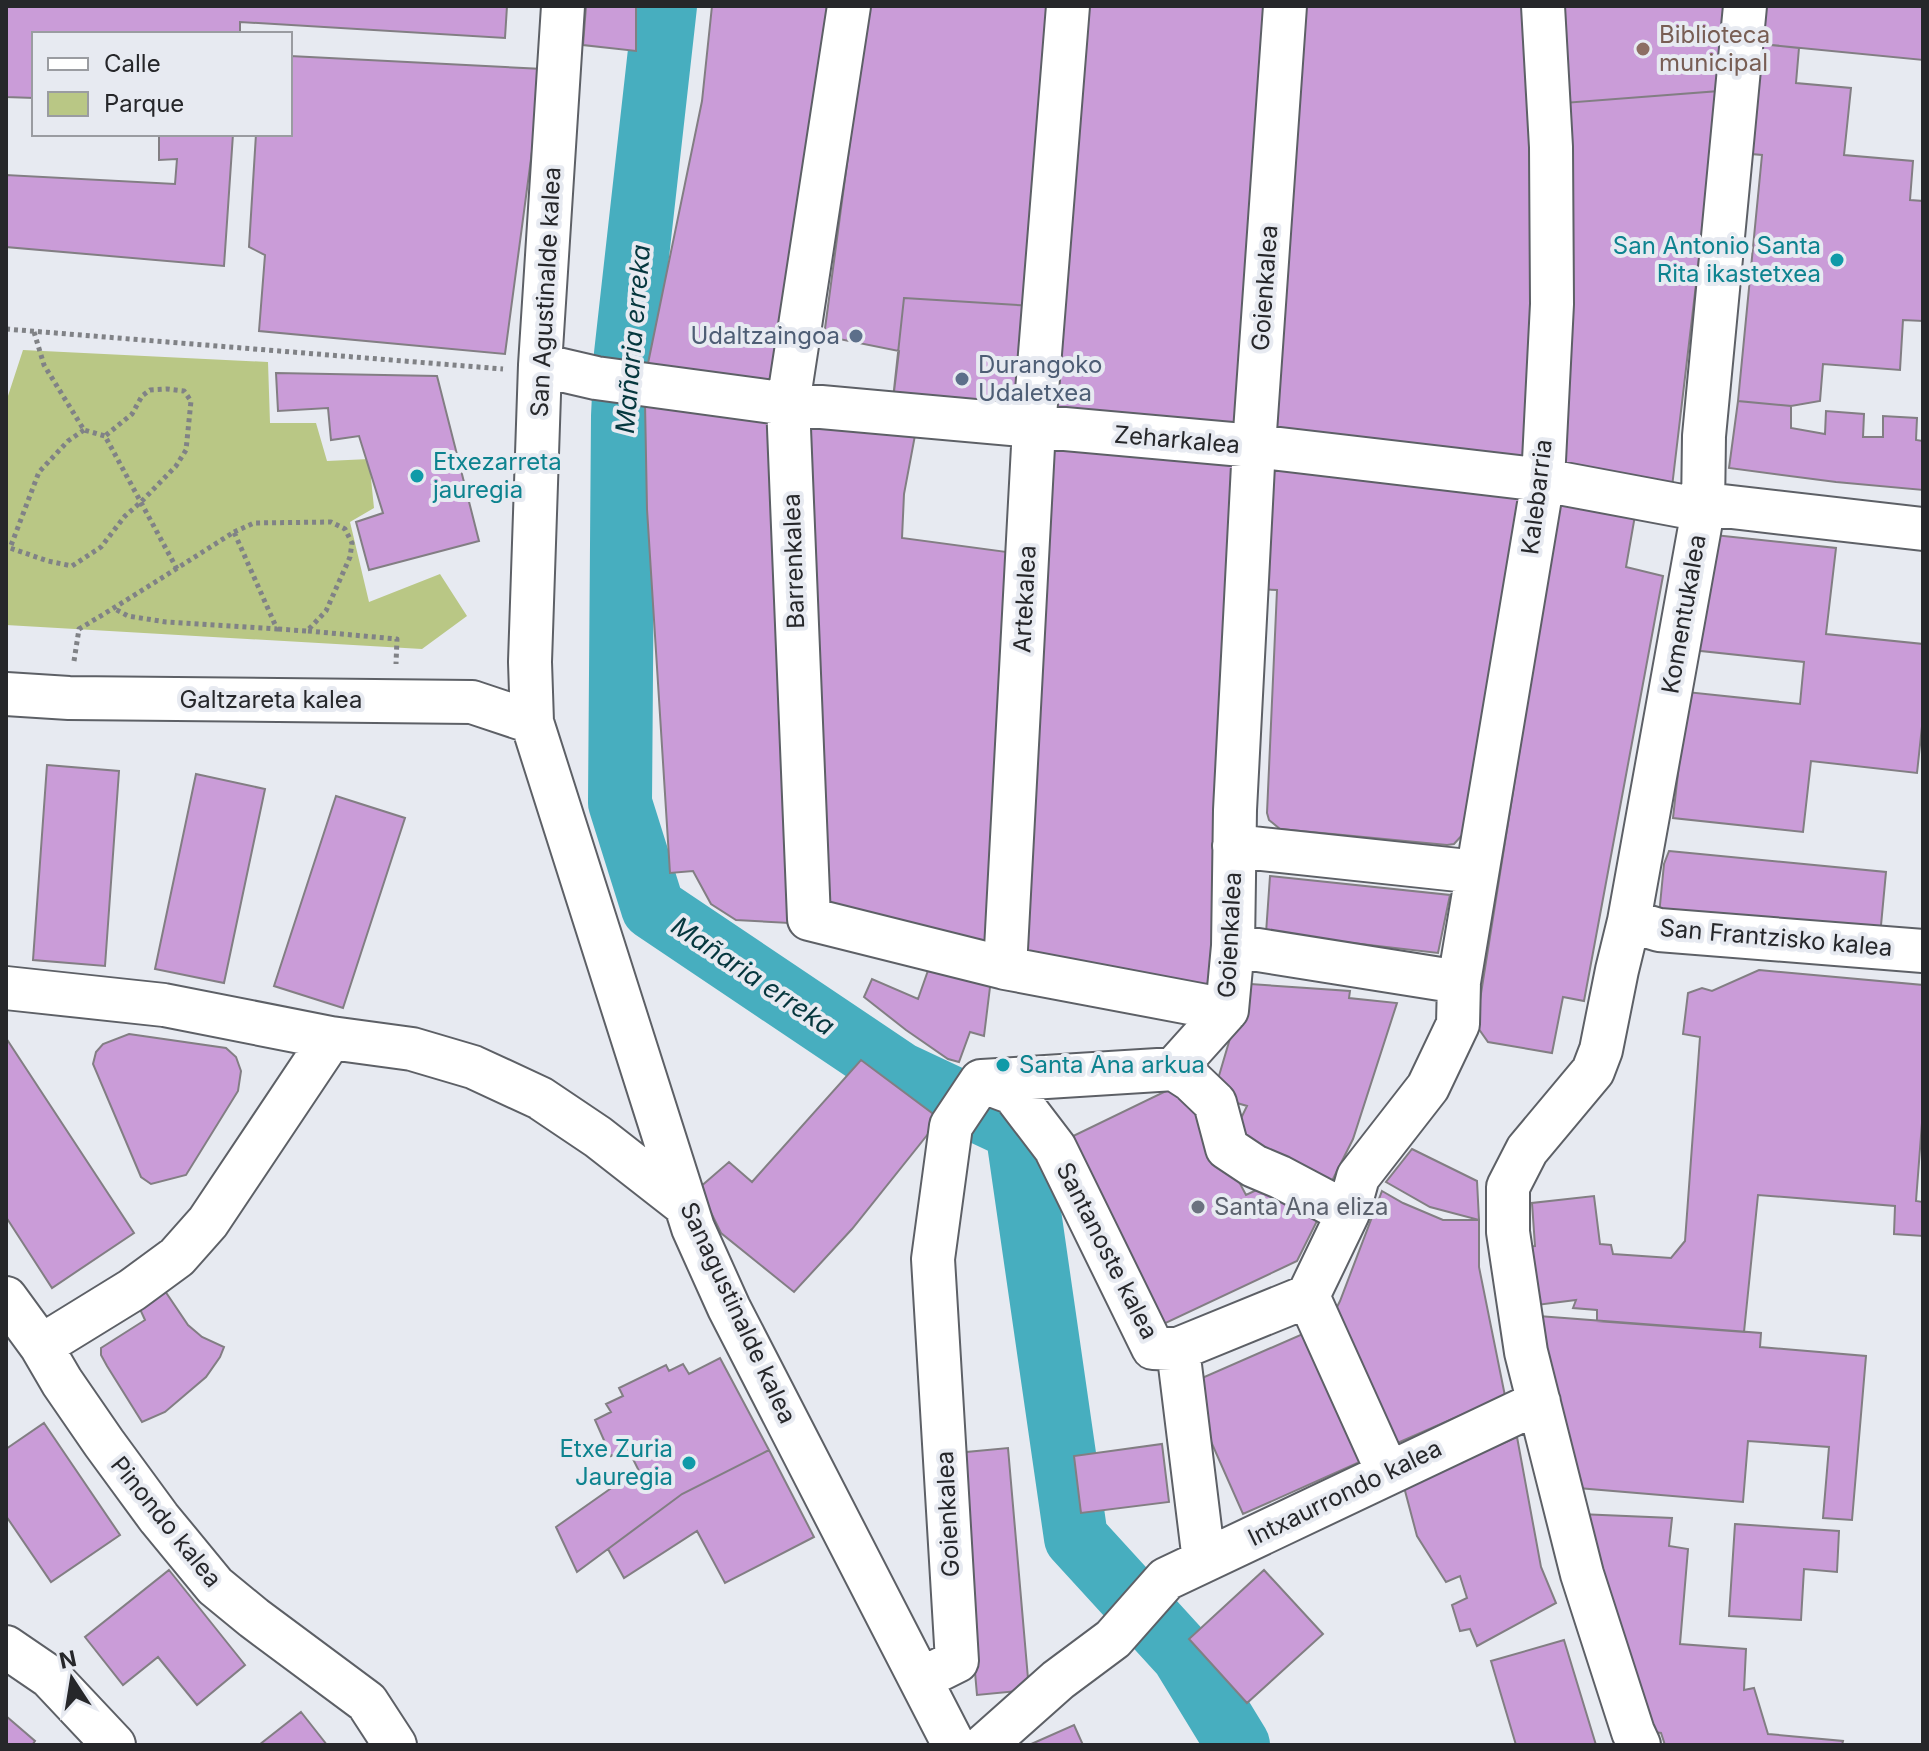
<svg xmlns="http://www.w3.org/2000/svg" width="1929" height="1751" font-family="Inter,sans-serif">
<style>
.green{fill:#b9c785}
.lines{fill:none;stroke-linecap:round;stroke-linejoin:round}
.river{stroke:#47aebf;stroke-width:64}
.building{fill:#ca9cd8;stroke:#827e83;stroke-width:2}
.street-casing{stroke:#5d6066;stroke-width:46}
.path{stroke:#808286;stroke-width:5;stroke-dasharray:4 4;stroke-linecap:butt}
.street{stroke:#fff;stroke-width:42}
.education-dot{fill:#8d6e63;stroke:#e7eaf1;stroke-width:3}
.culture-dot{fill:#0f9aa8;stroke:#e7eaf1;stroke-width:3}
.service-dot{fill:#5c6f8a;stroke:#e7eaf1;stroke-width:3}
.worship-dot{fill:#6b7280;stroke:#e7eaf1;stroke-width:3}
.labels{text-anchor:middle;stroke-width:8;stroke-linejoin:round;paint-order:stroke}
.education-label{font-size:24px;fill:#785e54;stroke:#e7eaf1;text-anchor:start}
.culture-label{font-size:24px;fill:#0d838f;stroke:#e7eaf1;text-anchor:end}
.street-label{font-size:24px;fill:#26272a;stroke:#e7eaf1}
.service-label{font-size:24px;fill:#4e5e75;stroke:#e7eaf1;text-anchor:end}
.worship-label{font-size:24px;fill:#5b616d;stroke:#e7eaf1;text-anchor:start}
.water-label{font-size:26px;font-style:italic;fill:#05373e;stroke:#e7eaf1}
</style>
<rect width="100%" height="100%" fill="#e7eaf1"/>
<path class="green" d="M23 350 268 362 270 423H316L327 461 369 459 374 508 350 522 369 602 440 574 467 616 422 649 6 625V402Z"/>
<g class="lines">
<path class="river" d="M665 6 626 354 623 416 620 803 653 908 900 1074 1017 1129 1076 1538 1183 1655 1238 1745"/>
</g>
<path class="building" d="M6 6H507L505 38 240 22V34H34V98L6 97Z
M586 6H636V51L583 45Z
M712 6H835L781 395 645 378 702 101Z
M868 6H1057L1025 413 892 408 899 351 824 336Z
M1084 6H1273L1243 431 1048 415Z
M1297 6H1531L1533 20 1531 466 1266 440Z
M1560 6H1729L1672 487 1562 477Z
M1560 6H1729L1719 91 1564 103Z
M1755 6H1923V60L1751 43Z
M1751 43 1799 48 1796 83 1851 88 1844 155 1913 161 1910 200 1923 201V321L1903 320 1900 370 1823 364 1820 401 1791 406 1738 401 1762 155 1740 153Z
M290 56 543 69 505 354 259 331 265 255 249 247 256 134H290Z
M159 134H233L224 266 6 247V175L175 184 177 159 159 160Z
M904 298 1034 306 1025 413 892 408Z
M276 373 437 376 479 541 369 570 356 522 383 513 359 436 331 440 328 408 278 411Z
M1738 401 1791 406V428L1825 434 1826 411 1864 414 1863 437H1883V416L1917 418 1916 440 1923 441V490L1836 482 1729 468Z
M645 403 778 416 789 923 736 920 711 904 693 871 670 873 647 509Z
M808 424 916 430 904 494 902 538 1007 552 994 951 821 902Z
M1052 441 1242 461 1214 990 1021 959Z
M1267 460 1520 498 1464 833 1454 844 1447 845 1280 829 1269 820 1267 813 1277 590 1258 589Z
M1560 495 1637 504 1626 567 1663 576 1584 1001 1563 997 1552 1053 1488 1042 1476 1025Z
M1705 534 1836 548 1826 634 1923 644V717L1917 773 1811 761 1803 832 1673 818 1687 692 1800 704 1804 662 1692 650Z
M47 765 119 771 105 966 33 960Z
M196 774 265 789 224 983 155 969Z
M336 796 405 818 343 1008 274 986Z
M1669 851 1886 872 1880 936 1659 915 1664 864Z
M1270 876 1450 895 1438 953 1266 933Z
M931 962 991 979 984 1036 970 1032 959 1062 948 1059 906 1030 864 997 872 979 918 999Z
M1759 970 1923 985V1110L1916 1201 1923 1202V1236L1894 1234 1895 1206 1758 1195 1744 1332 1597 1321V1310L1573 1308 1576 1300 1529 1306 1521 1247 1535 1246 1532 1203 1594 1196 1600 1244 1611 1245 1613 1254 1671 1258 1685 1241 1700 1037 1683 1034 1688 993 1702 988 1712 991Z
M1236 983 1350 991 1349 998 1397 1003 1353 1139 1330 1185 1230 1141 1247 1106 1213 1096 1231 1035Z
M129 1034 226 1048 236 1057 241 1071 238 1091 186 1175 151 1184 141 1177 93 1064 96 1052 103 1044Z
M6 1038 134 1233 52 1288 6 1217Z
M861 1060 940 1119 852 1229 794 1292 721 1233 699 1188 729 1162 752 1182Z
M1168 1090 1195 1098 1246 1195 1263 1187 1318 1219 1297 1261 1155 1328 1067 1139Z
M1412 1149 1477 1181 1479 1220 1430 1207 1386 1182Z
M1382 1191 1403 1203 1443 1220H1479V1267L1505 1396 1386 1448 1333 1315 1340 1301Z
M165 1291 188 1325 202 1337 224 1347 220 1357 206 1377 165 1412 142 1422 107 1366 101 1355V1348L145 1320 139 1307Z
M1538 1316 1761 1333 1760 1347 1866 1356 1852 1520 1823 1518 1829 1447 1748 1441 1743 1502 1578 1488Z
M1305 1333 1362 1461 1243 1514 1186 1385Z
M720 1358 769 1450 682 1494 577 1572 556 1527 627 1477 639 1471 627 1447 611 1456 595 1420 611 1412 606 1404 623 1396 619 1388 666 1365 669 1371 683 1364 689 1374Z
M44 1423 120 1535 51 1582 6 1516V1449Z
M1517 1437 1541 1567 1556 1603 1477 1646 1470 1629 1460 1631 1452 1605 1467 1598 1460 1576 1446 1582 1417 1536 1404 1487Z
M1162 1444 1169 1502 1081 1513 1074 1456Z
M1008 1448 1029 1690 977 1695 956 1453Z
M769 1450 814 1537 725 1583 697 1531 624 1578 608 1549 682 1494Z
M1579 1514 1672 1518 1669 1546 1688 1549 1680 1644 1746 1649 1744 1690 1754 1688 1768 1734 1843 1741 1842 1745H1665L1661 1733 1647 1731Z
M1735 1524 1839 1531 1837 1572 1804 1569 1801 1620 1729 1616Z
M169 1570 245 1665 197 1705 158 1657 123 1685 85 1637Z
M1264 1570 1323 1634 1247 1703 1189 1639Z
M1564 1640 1596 1745H1516L1491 1661Z
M301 1712 327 1745H259Z
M6 1716 35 1741 32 1745H6Z
M1074 1725 1083 1745H1029Z"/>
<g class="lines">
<g class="street-casing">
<path id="street" d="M563 6 540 365 530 662 532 722 693 1228 729 1308 954 1745
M849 6 788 404 809 919 1005 968
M1068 6 1034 428 1005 968 1227 1010
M540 365 596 378 788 404 1254 446 1543 480 1703 510 1723 506 1923 529
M6 694 69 698 472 702 532 722
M1234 846 1477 872
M1629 921 1659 930 1923 951
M1233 946 1459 982
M6 988 164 1005 331 1038 412 1049 473 1067 540 1098 598 1137 685 1205
M1174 1069 1191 1080 1215 1103 1227 1148 1254 1166 1280 1177 1348 1213
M981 1081 1013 1093 1055 1148 1153 1348 1178 1349 1308 1296 1348 1213 1358 1177 1428 1087 1458 1024 1459 982 1543 480 1552 304 1551 147 1543 6
M982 1081 1174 1069 1227 1010 1233 946 1235 810 1254 446 1285 6
M1308 1296 1388 1473
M6 1298 41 1346 62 1382 104 1443 159 1518 215 1586 254 1618 367 1702 395 1745
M41 1346 132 1290 177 1257 208 1222 331 1038
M1178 1349 1204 1561
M6 1647 50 1677 114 1745
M921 1679 957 1661 933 1259 951 1126 981 1081
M985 1745 1058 1680 1113 1639 1166 1579 1539 1402
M1639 1745 1633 1732 1582 1574 1526 1352 1508 1232V1187L1527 1150 1593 1071 1601 1050 1617 970 1629 921 1703 510 1704 436 1745 6"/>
</g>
<path class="path" d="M6 329 503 369
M34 332 44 365 84 430 105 436 177 569
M84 430 68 441 39 472 10 548 48 561 72 566 101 547 125 516 141 502 176 466 186 450 191 401 184 391 167 389 150 390 142 396 132 414 105 436
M234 532 254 523 331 522 345 529 352 543 350 557 326 611 307 631 277 629
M308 631 397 639 396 664
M74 661 79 629C131 598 182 565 234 532L277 629 166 622 128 616 113 608"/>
<use href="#street" class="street"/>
</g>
<circle class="education-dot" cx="1643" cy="49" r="8"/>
<g class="culture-dot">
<circle cx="1837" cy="260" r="8"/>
<circle cx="417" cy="476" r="8"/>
<circle cx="1003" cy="1065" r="8"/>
<circle cx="689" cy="1463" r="8"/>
</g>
<g class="service-dot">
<circle cx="856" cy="336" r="8"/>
<circle cx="962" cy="379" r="8"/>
</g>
<circle class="worship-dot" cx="1198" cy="1207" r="8"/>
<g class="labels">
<g class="education-label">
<text x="1659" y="43">Biblioteca<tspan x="1659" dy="28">municipal</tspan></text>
</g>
<g class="culture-label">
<text x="1821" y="254">San Antonio Santa<tspan x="1821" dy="28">Rita ikastetxea</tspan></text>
<text x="433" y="470" text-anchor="start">Etxezarreta<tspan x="433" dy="28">jauregia</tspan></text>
<text x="1019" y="1073" text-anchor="start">Santa Ana arkua</text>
<text x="673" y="1457">Etxe Zuria<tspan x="673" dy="28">Jauregia</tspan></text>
</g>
<g class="street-label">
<text transform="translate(1265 288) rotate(-86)" y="8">Goienkalea</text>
<text transform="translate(546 292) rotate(-87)" y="8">San Agustinalde kalea</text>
<text transform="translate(1177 440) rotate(5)" y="8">Zeharkalea</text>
<text transform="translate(1537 497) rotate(-83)" y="8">Kalebarria</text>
<text transform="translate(794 561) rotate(-92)" y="8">Barrenkalea</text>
<text transform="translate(1025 599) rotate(-87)" y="8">Artekalea</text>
<text transform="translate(1684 614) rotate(-80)" y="8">Komentukalea</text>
<text x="271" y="708">Galtzareta kalea</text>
<text transform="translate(1230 935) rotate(-87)" y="8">Goienkalea</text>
<text transform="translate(1776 938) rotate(5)" y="8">San Frantzisko kalea</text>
<text transform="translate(1107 1251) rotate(63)" y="8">Santanoste kalea</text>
<text transform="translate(738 1313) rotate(65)" y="8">Sanagustinalde kalea</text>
<text transform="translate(1345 1493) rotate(-26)" y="8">Intxaurrondo kalea</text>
<text transform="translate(948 1514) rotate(-93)" y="8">Goienkalea</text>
<text transform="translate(166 1522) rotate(51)" y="8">Pinondo kalea</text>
</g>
<g class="service-label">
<text x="840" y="344">Udaltzaingoa</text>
<text x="978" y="373" text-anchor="start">Durangoko<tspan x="978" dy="28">Udaletxea</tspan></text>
</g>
<g class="worship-label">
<text x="1214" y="1215">Santa Ana eliza</text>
</g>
<g class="water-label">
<text transform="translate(633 339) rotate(-85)" y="9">Mañaria erreka</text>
<text transform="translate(753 976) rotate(34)" y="9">Mañaria erreka</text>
</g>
</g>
<rect width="1929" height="1751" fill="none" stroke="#26272a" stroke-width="16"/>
<rect x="32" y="32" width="260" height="104" fill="#e7eaf1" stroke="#9a9ca1" stroke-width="2"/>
<rect x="48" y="58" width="40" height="12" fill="#ffffff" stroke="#9a9ca1" stroke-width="2"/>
<text x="104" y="72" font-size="24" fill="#26272a">Calle</text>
<rect x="48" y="92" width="40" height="24" fill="#b9c785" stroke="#9a9ca1" stroke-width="2"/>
<text x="104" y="112" font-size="24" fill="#26272a">Parque</text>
<g transform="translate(72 1679) rotate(348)" stroke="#e7eaf1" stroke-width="6" paint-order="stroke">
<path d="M0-6L14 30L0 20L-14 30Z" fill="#26272a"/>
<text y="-12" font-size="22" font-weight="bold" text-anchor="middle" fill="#26272a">N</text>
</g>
</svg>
